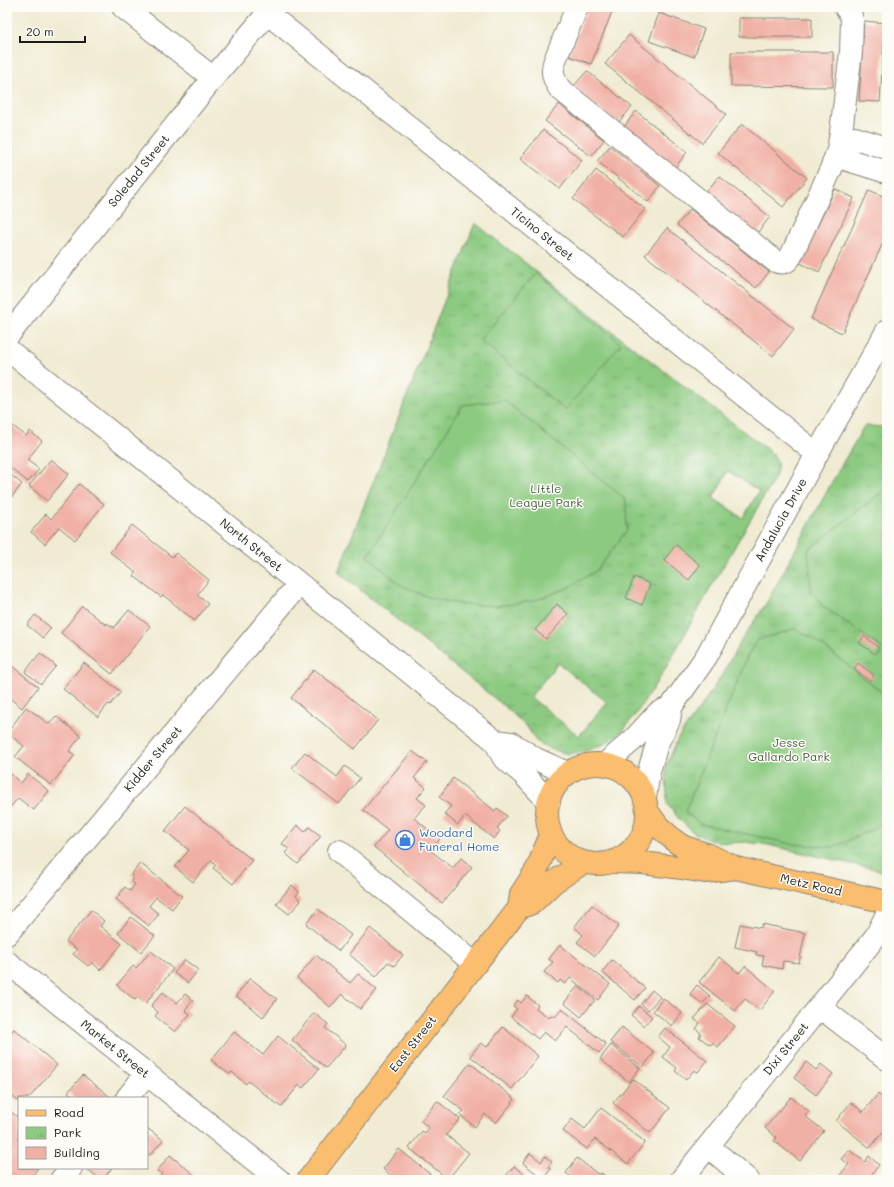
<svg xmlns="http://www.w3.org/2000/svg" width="894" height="1187" font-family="Mali,sans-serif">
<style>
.park{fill:url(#park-tufts);stroke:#54734e;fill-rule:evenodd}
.pitch{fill:#8cca81;stroke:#54734e}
.building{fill:#f1b0a5}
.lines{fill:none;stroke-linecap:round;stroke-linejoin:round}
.minor-casing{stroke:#868477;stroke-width:24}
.major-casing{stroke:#868477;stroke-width:24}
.minor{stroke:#fff;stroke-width:22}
.major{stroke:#fbbd6e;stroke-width:22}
.labels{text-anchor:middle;stroke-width:3;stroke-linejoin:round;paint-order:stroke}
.street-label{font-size:12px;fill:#1c1c1c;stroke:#fdfcf7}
.park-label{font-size:12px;fill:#496244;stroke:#fdfcf7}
.shop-label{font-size:12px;fill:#366cbe;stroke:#fdfcf7;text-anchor:start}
</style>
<defs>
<pattern id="park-tufts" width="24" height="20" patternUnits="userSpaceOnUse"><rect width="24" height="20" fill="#8cca81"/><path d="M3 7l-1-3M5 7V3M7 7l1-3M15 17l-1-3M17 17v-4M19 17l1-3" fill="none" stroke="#78ad6f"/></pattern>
</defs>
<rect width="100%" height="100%" fill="#fdfcf7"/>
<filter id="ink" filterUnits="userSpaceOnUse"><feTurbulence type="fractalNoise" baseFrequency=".025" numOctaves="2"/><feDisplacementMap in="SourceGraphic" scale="8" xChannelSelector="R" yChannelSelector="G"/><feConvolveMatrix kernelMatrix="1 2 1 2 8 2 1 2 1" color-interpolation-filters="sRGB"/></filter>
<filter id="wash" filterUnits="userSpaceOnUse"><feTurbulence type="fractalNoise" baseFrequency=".012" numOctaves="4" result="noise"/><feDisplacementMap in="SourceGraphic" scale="16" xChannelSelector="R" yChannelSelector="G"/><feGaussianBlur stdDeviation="0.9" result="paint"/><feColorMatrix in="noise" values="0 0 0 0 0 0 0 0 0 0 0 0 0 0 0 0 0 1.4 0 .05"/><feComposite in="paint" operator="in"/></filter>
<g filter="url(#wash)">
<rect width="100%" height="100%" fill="#f0ebd2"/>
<path class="park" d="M475 223 601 323 768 450C779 459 779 465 775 478L714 582 667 666 643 704 622 732 604 744 587 751 568 754 551 749 536 741 528 728 509 710 338 572ZM728 471 759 491 743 518 713 498ZM558 663 607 702 579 736 530 697Z
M864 426 887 427V872L764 844 744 842 727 843 709 840 693 832 680 820 667 804 666 767 678 738 697 712 720 678 741 641 767 602 832 482Z"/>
<path class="pitch" d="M536 273 621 344 565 410 480 340Z
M504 400 626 500 627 530 597 570 568 588 533 601 496 606 461 604 430 598 399 584 368 556 463 405Z
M887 488V652L823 606 811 591 808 550Z
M795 629 814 639 887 696V821L869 831 834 847 792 844 701 824 685 812 747 657 757 640Z"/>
<g id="blocks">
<path class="building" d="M588 7H614L591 64 569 56Z
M659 13 704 29 694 57 649 41Z
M739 18H812V37H739Z
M864 21 885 23 880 102 859 101Z
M629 35 726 114 702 143 605 64Z
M731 52H833V87L731 86Z
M587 71 632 107 618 123 573 87Z
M559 104 604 140 591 156 545 121Z
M636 111 687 152 675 168 624 127Z
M742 124 807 178 783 207 718 153Z
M543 130 582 160 560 189 520 159Z
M610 146 660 186 648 202 597 161Z
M596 170 645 209 623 237 573 199Z
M719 176 770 217 757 233 706 192Z
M835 189 854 198 819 272 800 263Z
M869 190 887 198V234L842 333 811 319Z
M690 209 769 272 756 288 677 225Z
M667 228 794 329 773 356 645 255Z
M13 426 26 436 30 431 42 441 27 460 39 469 28 482 7 465V433Z
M51 459 69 474 47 501 29 486Z
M7 472 22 484 7 503Z
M79 484 104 504 75 540 59 527 45 544 31 532 46 514 51 519Z
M132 525 172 557 176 553 209 580 197 595 208 604 195 621 163 595 161 597 134 576 136 573 110 552Z
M676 545 700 565 689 580 664 560Z
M634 577 650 584 642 605 626 598Z
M557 604 568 614 546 639 535 630Z
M82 606 106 625 107 623 114 628 129 610 150 626 112 674 61 633Z
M35 615 51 628 43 638 27 625Z
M864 636 879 648 875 654 859 643Z
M40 653 56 666 41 684 25 672Z
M84 663 121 692 110 705 108 704 98 717 63 689Z
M858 663 874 675 870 681 854 669Z
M12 666 38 687 22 708 7 696V672Z
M314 669 378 720 355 749 291 698Z
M26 707 49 724 56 716 81 736 69 751 75 755 51 785 15 757 24 746 7 733Z
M412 751 427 762 414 778 426 787 417 798 426 805 414 818 440 839 431 851 453 868 461 858 472 867 442 903 374 847 388 830 363 810Z
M305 752 337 777 345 766 360 778 339 804 292 768Z
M7 771 21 783 28 774 49 791 34 810 18 798 7 811Z
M453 778 495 811 497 808 507 816 497 828 500 831 494 839 465 816 458 825 444 814 451 806 439 797Z
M185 806 252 860 233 884 213 868 216 865 211 860 193 882 175 867 189 850 165 831Z
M297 825 305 832 309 827 321 836 298 864 285 853 289 849 282 844Z
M140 863 182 896 172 909 156 897 149 906 159 914 149 926 116 899 125 887 130 891 135 884 131 881 134 877 131 875Z
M292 885 299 892 296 896 301 901 289 914 276 904Z
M592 905 619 926 595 956 577 942 583 935 574 927Z
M318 909 351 935 339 951 306 924Z
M91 910 104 921 100 926 122 944 100 970 92 962 88 966 73 954 77 950 66 941Z
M131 917 155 936 141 952 118 933Z
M740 924 761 928 762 924 805 933 799 963 783 961 782 969 762 965 764 956 756 955 757 952 735 947Z
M370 928 403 955 394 966 388 962 376 977 349 954Z
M560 945 610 984 598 1000 570 978 565 984 560 980 558 983 544 972 553 962 549 959Z
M151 951 173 969 146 1003 138 997 135 1000 117 985 133 966 136 968Z
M316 955 350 983 358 974 377 990 360 1009 342 994 330 1007 297 978Z
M719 957 739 973 745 966 775 991 760 1010 745 999 735 1011 699 982Z
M185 960 198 970 188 983 174 973Z
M612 960 645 988 635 1000 602 972Z
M250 978 277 999 263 1017 236 996Z
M697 985 710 996 702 1004 690 994Z
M578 986 595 1000 581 1017 564 1003Z
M652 990 660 997 648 1010 641 1004Z
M163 992 177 1003 185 994 193 1000 185 1010 190 1014 175 1032 155 1016 158 1012 151 1006Z
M527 996 538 1005 536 1008 549 1018 552 1015 555 1017 562 1009 606 1044 599 1053 567 1027 555 1041 544 1032 538 1039 511 1017 517 1009 513 1006 518 1000 521 1003Z
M663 998 682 1013 672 1026 653 1011Z
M707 1004 735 1026 718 1047 713 1043 710 1045 699 1037 701 1033 696 1029 700 1023 694 1019Z
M639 1006 652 1017 644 1026 631 1015Z
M314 1013 328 1024 325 1028 346 1045 326 1068 292 1040Z
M503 1027 538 1056 512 1089 470 1056 481 1043 487 1047Z
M622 1027 654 1053 643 1067 610 1042Z
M665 1028 707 1061 698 1072 694 1070 686 1080 675 1071 677 1068 663 1057 670 1047 658 1037Z
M14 1029 57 1065 29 1098H19V1102L7 1092V1037Z
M234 1032 263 1055 278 1036 319 1069 303 1088 299 1085 281 1107 248 1081 246 1084 232 1072 229 1074 211 1060Z
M611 1045 640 1068 629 1082 600 1059Z
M806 1062 816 1070 821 1064 833 1074 816 1095 794 1078Z
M470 1063 515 1099 496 1123 485 1114 475 1127 460 1115 464 1111 444 1096Z
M83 1075 109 1096 107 1098H75L68 1092Z
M633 1079 670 1108 650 1133 613 1103Z
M878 1094 887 1101V1127L870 1148 836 1121 851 1102 863 1112Z
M791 1097 809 1111 805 1116 824 1131 800 1161 774 1141 777 1138 765 1128Z
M437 1101 460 1119 446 1135 469 1153 448 1179 409 1148 422 1131 425 1133 429 1128 421 1121Z
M601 1108 645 1142 628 1164 595 1139 587 1149 563 1131 572 1119 585 1129Z
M7 1109 19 1118V1168H38L29 1180H7Z
M147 1128 163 1140 150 1155 147 1153Z
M399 1149 430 1174 425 1180H391L393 1177 383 1169Z
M849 1150 865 1162 869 1156 879 1165 867 1180H836L849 1164 841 1159Z
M530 1153 541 1162 545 1156 552 1162 548 1167 551 1169 543 1179 523 1163Z
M170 1155 193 1174 194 1180H157L162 1174 157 1171Z
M577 1158 599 1175 601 1173 611 1180H573L574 1179 566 1173Z
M514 1166 525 1175 521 1180H511L506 1176Z
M86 1168H112L102 1180H101Z"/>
</g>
</g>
<g filter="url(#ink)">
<use href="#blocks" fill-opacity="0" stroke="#868477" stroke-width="1"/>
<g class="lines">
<g class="minor-casing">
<path id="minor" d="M123 7 213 78
M577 7 555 60C551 71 553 79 560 89L775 261C782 264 787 263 791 256L831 169 838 150 841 132 851 52 852 20 850 13 845 7
M268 14 817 454
M887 148 855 138 846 147 848 160 887 172
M7 337 213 78 273 7
M7 349 495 741 503 757 524 775 549 802
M495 741 511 743 536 759 567 773
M605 764 633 740 658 713 671 707
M645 798 649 771 657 744 669 720 671 707 706 657 817 454 887 331
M339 851 475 964
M7 934 299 584
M7 962 279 1180
M820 1007 887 1059
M127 1098 146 1074
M708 1146 748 1180
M61 1180 71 1168
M681 1180 876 936 887 914"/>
</g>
<g class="major-casing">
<path id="major" d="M547 814a50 50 0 1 1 100 0a50 50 0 1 1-100 0Z
M648 812 658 826 676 842 684 847 709 855 736 868 887 902
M613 862 643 863 682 868 705 872 736 868
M519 908 532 903 554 882 584 862
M308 1180 519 908 521 894 537 869 551 834"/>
</g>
<use href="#minor" class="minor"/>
<use href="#major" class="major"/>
</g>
</g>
<defs>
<g id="shop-ring" transform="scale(1)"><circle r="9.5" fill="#fdfcf7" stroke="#3f7fe0" stroke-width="1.5"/><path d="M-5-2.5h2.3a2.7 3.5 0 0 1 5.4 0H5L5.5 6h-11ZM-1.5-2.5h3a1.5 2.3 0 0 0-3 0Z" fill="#3f7fe0"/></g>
</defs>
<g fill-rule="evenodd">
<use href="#shop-ring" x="405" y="840"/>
</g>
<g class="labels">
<g class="street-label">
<text transform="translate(139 171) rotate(-51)" y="4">Soledad Street</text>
<text transform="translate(542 234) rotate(39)" y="4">Ticino Street</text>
<text transform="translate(781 520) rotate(-61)" y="4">Andalucia Drive</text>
<text transform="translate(251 545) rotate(39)" y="4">North Street</text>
<text transform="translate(153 759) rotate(-50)" y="4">Kidder Street</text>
<text transform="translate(811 885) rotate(13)" y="4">Metz Road</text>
<text transform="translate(413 1044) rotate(-52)" y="4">East Street</text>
<text transform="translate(115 1049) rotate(39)" y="4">Market Street</text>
<text transform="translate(786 1049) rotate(-51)" y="4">Dixi Street</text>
</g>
<g class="park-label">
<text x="546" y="493">Little<tspan x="546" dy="14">League Park</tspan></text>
<text x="789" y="747">Jesse<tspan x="789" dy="14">Gallardo Park</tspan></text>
</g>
<g class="shop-label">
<text x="419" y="837">Woodard<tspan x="419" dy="14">Funeral Home</tspan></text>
</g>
</g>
<rect width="894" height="1187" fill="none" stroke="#fdfcf7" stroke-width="24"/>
<rect x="18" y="1097" width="130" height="72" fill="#fdfcf7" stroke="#a3a29f"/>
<rect x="26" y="1110" width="20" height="6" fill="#fbbd6e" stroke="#a3a29f"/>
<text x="54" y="1117" font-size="12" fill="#1c1c1c">Road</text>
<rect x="26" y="1127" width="20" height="12" fill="url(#park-tufts)" stroke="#a3a29f"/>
<text x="54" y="1137" font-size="12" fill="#1c1c1c">Park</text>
<rect x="26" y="1147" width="20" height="12" fill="#f1b0a5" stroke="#a3a29f"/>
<text x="54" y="1157" font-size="12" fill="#1c1c1c">Building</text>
<path d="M20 36v6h65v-6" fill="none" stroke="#1c1c1c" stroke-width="2"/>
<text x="26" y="36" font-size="12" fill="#1c1c1c" stroke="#fdfcf7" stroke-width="3" paint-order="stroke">20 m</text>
</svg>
